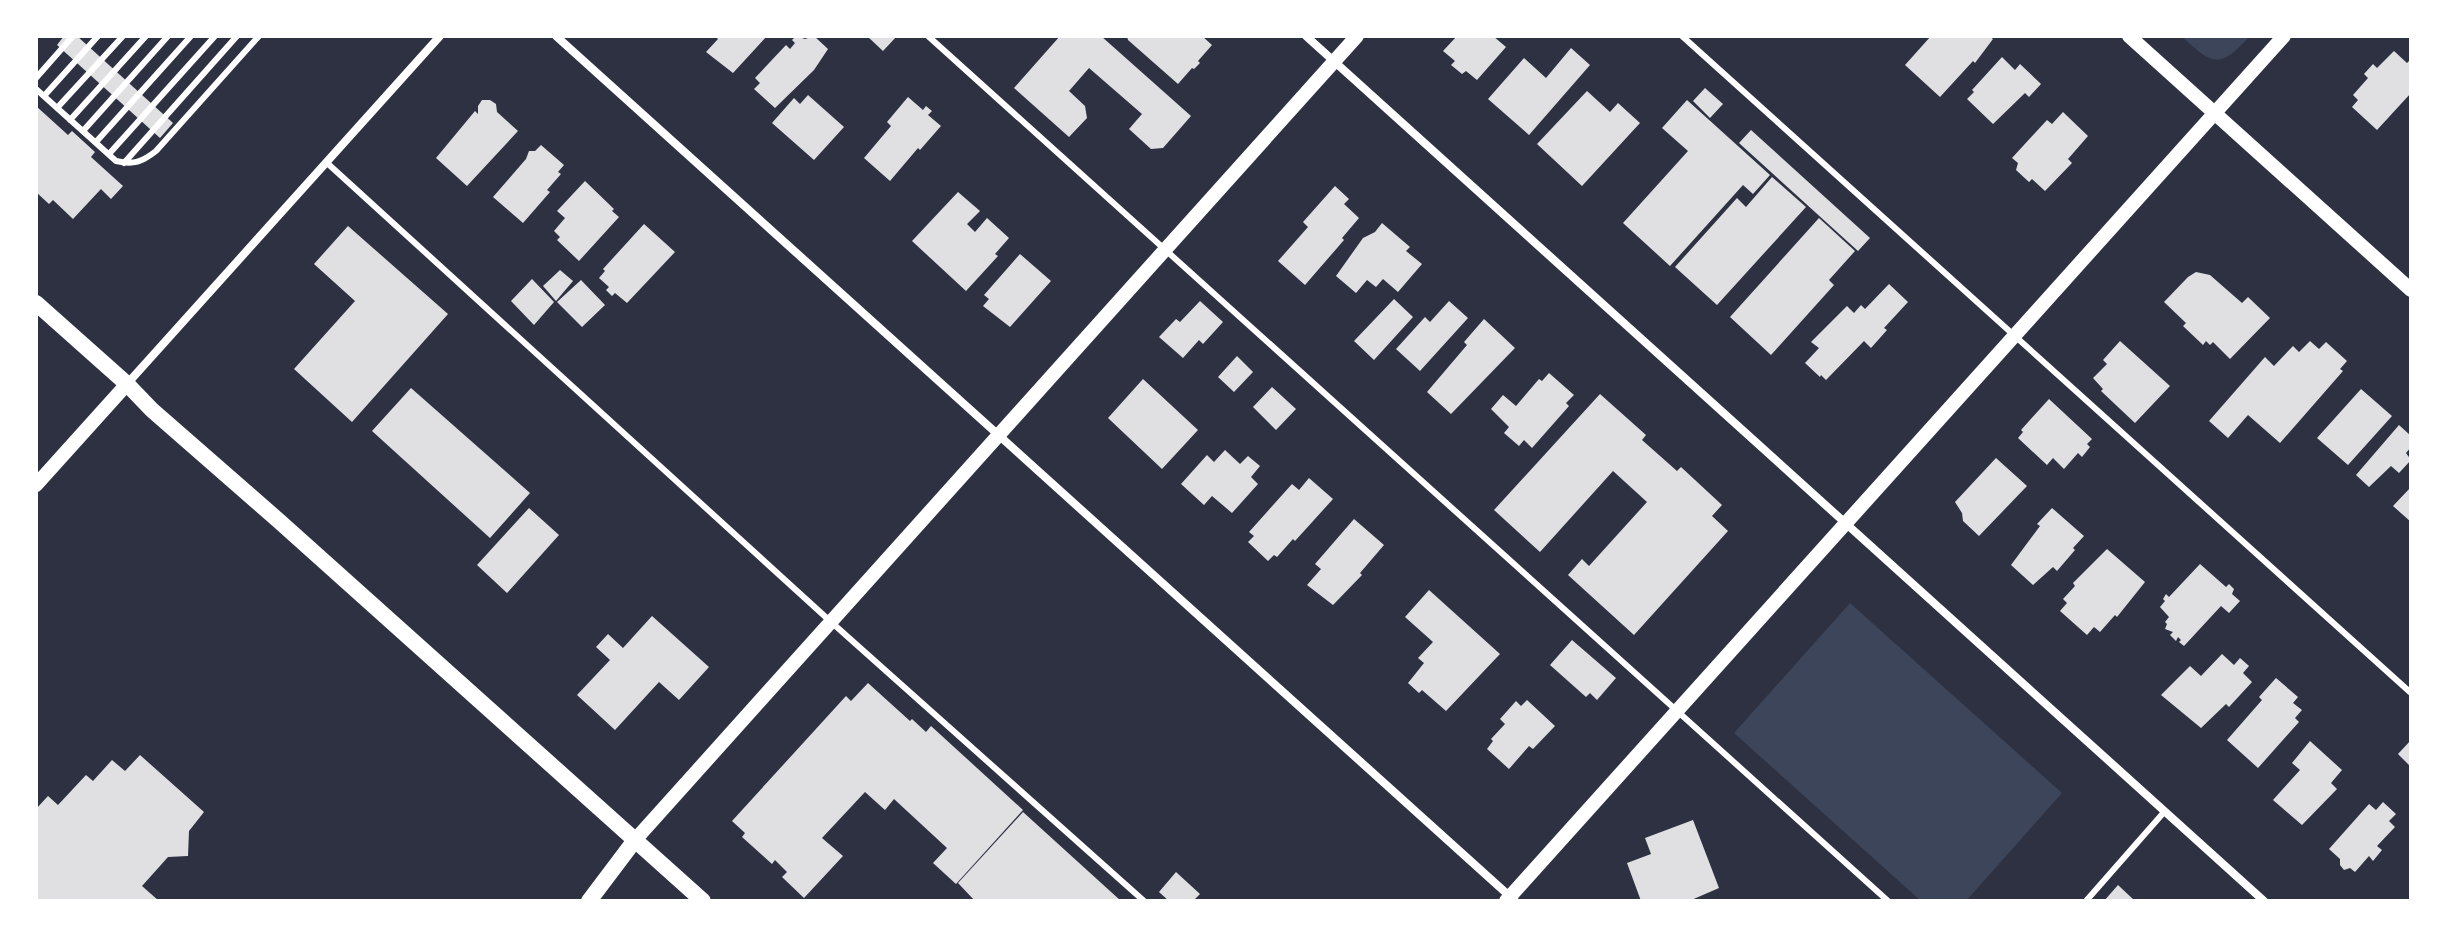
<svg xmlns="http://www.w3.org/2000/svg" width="2447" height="937" font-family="Quicksand,sans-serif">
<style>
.green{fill:#3c4559}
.building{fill:#e0e0e3}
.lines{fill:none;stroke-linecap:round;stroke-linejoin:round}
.service{stroke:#fff;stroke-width:6}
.minor{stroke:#fff;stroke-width:8}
.tertiary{stroke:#fff;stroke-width:14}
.secondary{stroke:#fff;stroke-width:16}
</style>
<rect width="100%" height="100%" fill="#2d3142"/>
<path class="green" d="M2181 36H2250C2219 70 2213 65 2181 36Z
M1850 603 2062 793 1966 901H1921L1734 733Z"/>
<path class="building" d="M64 36H77L173 123 160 138 57 45Z
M715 36H767L733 73 706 52 718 39Z
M796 36 805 39 814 36 828 49 814 70 775 108 754 89 760 83 755 78 786 45 790 49 795 43 792 40Z
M867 36H897L883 51Z
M1060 36H1101L1191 116 1163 148 1151 149 1129 129 1142 114 1089 68 1069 91 1085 106 1087 118 1069 137 1014 88Z
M1127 36H1202L1212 45 1198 61 1200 63 1194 69 1192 68 1178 84 1128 40Z
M1457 36H1493L1506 47 1477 80 1466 71 1462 74 1451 65 1455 61 1443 51Z
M1931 36H1989L1993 39 1975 63 1973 61 1940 97 1905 65Z
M1571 48 1590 65 1529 135 1488 99 1524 58 1546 78Z
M2394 51 2407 63 2411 59V93L2377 130 2352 107 2358 100 2353 95 2368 78 2364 74 2373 64 2377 68Z
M2002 57 2015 70 2020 64 2041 84 2029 97 2025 93 1993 124 1967 99 1974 92 1972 90Z
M1705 88 1723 104 1710 118 1693 101Z
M1587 91 1610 112 1618 103 1640 123 1582 186 1537 144Z
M808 95 844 127 814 160 772 123 794 98 800 104Z
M908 97 923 110 926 106 932 111 928 115 941 126 920 150 918 148 890 181 864 158 891 126 887 122Z
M482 100H490L496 104 497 112 518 131 467 186 436 158 475 111 478 114V106Z
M1687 100 1770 175 1753 194 1743 185 1670 266 1623 223 1688 151 1662 128Z
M36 106 68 135 72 131 95 152 91 157 123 186 111 199 101 189 73 219 53 200 49 204 36 192Z
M2063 112 2088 136 2068 159 2072 163 2045 191 2032 179 2029 182 2016 170 2018 163 2012 158 2047 120 2052 124Z
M1751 130 1870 238 1858 251 1739 143Z
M541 145 564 165 558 172 561 174 547 190 550 192 523 223 493 197 526 159 529 151H535Z
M1772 177 1806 207 1717 305 1675 267 1737 198 1746 207Z
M585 181 614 209 612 211 619 217 579 261 557 240 560 237 554 231 565 218 557 211Z
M1335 186 1349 199 1344 204 1359 218 1342 238 1344 240 1305 285 1278 261 1308 227 1303 222Z
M958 192 980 211 967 224 975 232 987 218 1009 238 995 254 998 256 966 291 912 241Z
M1819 218 1855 251 1829 280 1834 285 1771 355 1730 317Z
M1382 223 1410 247 1406 251 1422 264 1398 292 1383 279 1376 287 1367 280 1356 293 1336 276 1363 238 1375 232Z
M644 224 675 252 627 303 615 293 612 296 606 290 609 287 599 278 605 271 603 269Z
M348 226 448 314 352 422 294 369 355 301 314 264Z
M1020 254 1051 281 1010 327 983 306 989 299 984 295Z
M560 270 573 281 556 301 543 286Z
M2196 272 2210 275 2242 303 2248 297 2270 318 2230 359 2213 342 2210 345 2206 341 2203 345 2183 326 2186 323 2164 302 2188 277Z
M532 279 554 302 534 325 511 301Z
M581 280 605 305 582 327 557 302Z
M1889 284 1908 302 1884 328 1887 330 1871 348 1864 341 1826 380 1821 375 1820 377 1805 363 1819 348 1811 342 1847 306 1854 313 1861 305 1865 309Z
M1394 299 1413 317 1374 360 1354 341Z
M1200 301 1223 322 1203 344 1199 340 1183 358 1159 337 1176 319 1180 322Z
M1449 301 1468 318 1420 371 1396 349 1425 317 1430 322Z
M1484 319 1515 348 1451 414 1427 392 1467 345 1464 342Z
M2120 341 2170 386 2135 423 2101 391 2103 389 2093 378 2107 364 2103 360Z
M2310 341 2319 349 2326 342 2347 361 2340 369 2343 371 2280 443 2248 415 2228 438 2209 421 2265 357 2274 366 2293 346 2299 352Z
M1237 356 1253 372 1234 392 1218 377Z
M1549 373 1574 395 1566 403 1569 406 1532 448 1524 440 1519 446 1504 433 1509 427 1491 409 1503 395 1516 406 1539 379 1542 381Z
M1143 379 1198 430 1162 469 1108 418Z
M1272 387 1296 409 1276 430 1253 407Z
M411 388 530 493 490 538 372 431Z
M2361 389 2392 416 2348 465 2317 438Z
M1600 394 1646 435 1642 440 1677 471 1681 467 1722 505 1712 516 1728 531 1634 635 1568 575 1582 559 1589 566 1647 502 1613 471 1540 552 1494 510Z
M2049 399 2092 439 2087 444 2090 447 2082 457 2078 453 2064 469 2053 458 2047 465 2018 438 2023 432 2021 430Z
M2399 425 2411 436V447L2406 453 2411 460 2399 473 2391 466 2369 487 2356 475Z
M1225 450 1240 464 1248 456 1260 466 1251 477 1258 484 1232 513 1212 496 1204 505 1181 484 1207 455 1214 462Z
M1996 458 2027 486 1979 536 1963 521 1962 513 1955 502Z
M1309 478 1333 499 1295 541 1293 539 1277 557 1274 555 1268 561 1248 542 1254 536 1249 532 1292 484 1299 490Z
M2411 487V522L2393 506Z
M529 508 559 535 507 593 477 565Z
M2052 508 2084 536 2073 548 2075 550 2057 571 2053 567 2033 585 2011 565 2040 526 2037 524Z
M1354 519 1384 545 1360 573 1362 575 1333 605 1307 585 1321 569 1315 564Z
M2107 549 2145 582 2117 617 2115 615 2100 632 2094 627 2087 635 2060 611 2067 603 2063 599 2075 586 2073 583Z
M2200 564 2226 587 2229 584 2234 589 2232 594 2240 601 2229 613 2221 606 2184 646 2179 642 2181 640 2178 637 2176 641 2170 635 2173 632 2165 629 2167 624 2165 622 2169 617 2160 607 2165 601 2163 599 2166 594 2169 597Z
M1429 590 1500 654 1446 711 1422 690 1419 693 1408 683 1424 663 1418 658 1433 642 1405 617Z
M652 616 709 667 679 700 659 682 615 730 577 695 610 660 596 647 608 634 623 648Z
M1572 640 1616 678 1597 700 1590 693 1586 697 1550 665Z
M2222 654 2234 665 2240 658 2249 666 2243 673 2252 682 2229 707 2226 704 2201 728 2161 695 2190 666 2201 676Z
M2276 678 2298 697 2293 703 2302 710 2295 718 2299 722 2258 768 2227 740 2262 700 2259 697Z
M868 683 910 721 912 719 926 732 931 726 1023 810 956 884 933 863 947 848 894 799 885 810 865 792 822 838 843 856 804 898 782 877 787 872 775 860 772 864 742 837 745 833 732 821 846 696 851 701Z
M1527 700 1555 726 1533 749 1529 746 1509 769 1487 749 1493 741 1491 739 1505 724 1500 719 1516 701 1521 706Z
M2411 740V767L2398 754Z
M2310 741 2342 770 2331 783 2337 789 2302 825 2273 800 2300 770 2292 763Z
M140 755 204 812 189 831 188 856 168 857 142 886 159 901H36V809L48 796 58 805 86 775 93 781 112 760 125 771Z
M2383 802 2396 814 2389 821 2395 827 2377 846 2382 850 2373 861 2369 856 2355 872 2350 868 2344 870 2340 865V859L2329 849 2369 804 2376 810Z
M1023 812 1121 901H975L958 883Z
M1693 820 1719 888 1689 901H1641L1627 863 1651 854 1645 838Z
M1176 872 1200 894 1193 901H1169L1159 892Z
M2118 885 2135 901H2104Z"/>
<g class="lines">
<path class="service" d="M928 36 1888 901
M1682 36 2411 693
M36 78 73 36
M36 89 116 161C134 165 142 162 156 151L259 36
M44 96 98 36
M57 108 123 36
M70 120 146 36
M83 131 168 36
M96 142 191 36
M109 154 215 36
M326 162 830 621 1144 901
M124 163 237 36
M2086 901 2165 811"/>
<path class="minor" d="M556 36 1515 901
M1306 36 2264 901
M127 384 440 36"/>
<path class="tertiary" d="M2129 36 2411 290
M36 485 127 384
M635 840 1357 36
M1506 901 2284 36"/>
<path class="secondary" d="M36 303 127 384 152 410 279 521 703 901
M589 901 635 840"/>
</g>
<rect width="2447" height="937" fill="none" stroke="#ffffff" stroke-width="76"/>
</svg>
